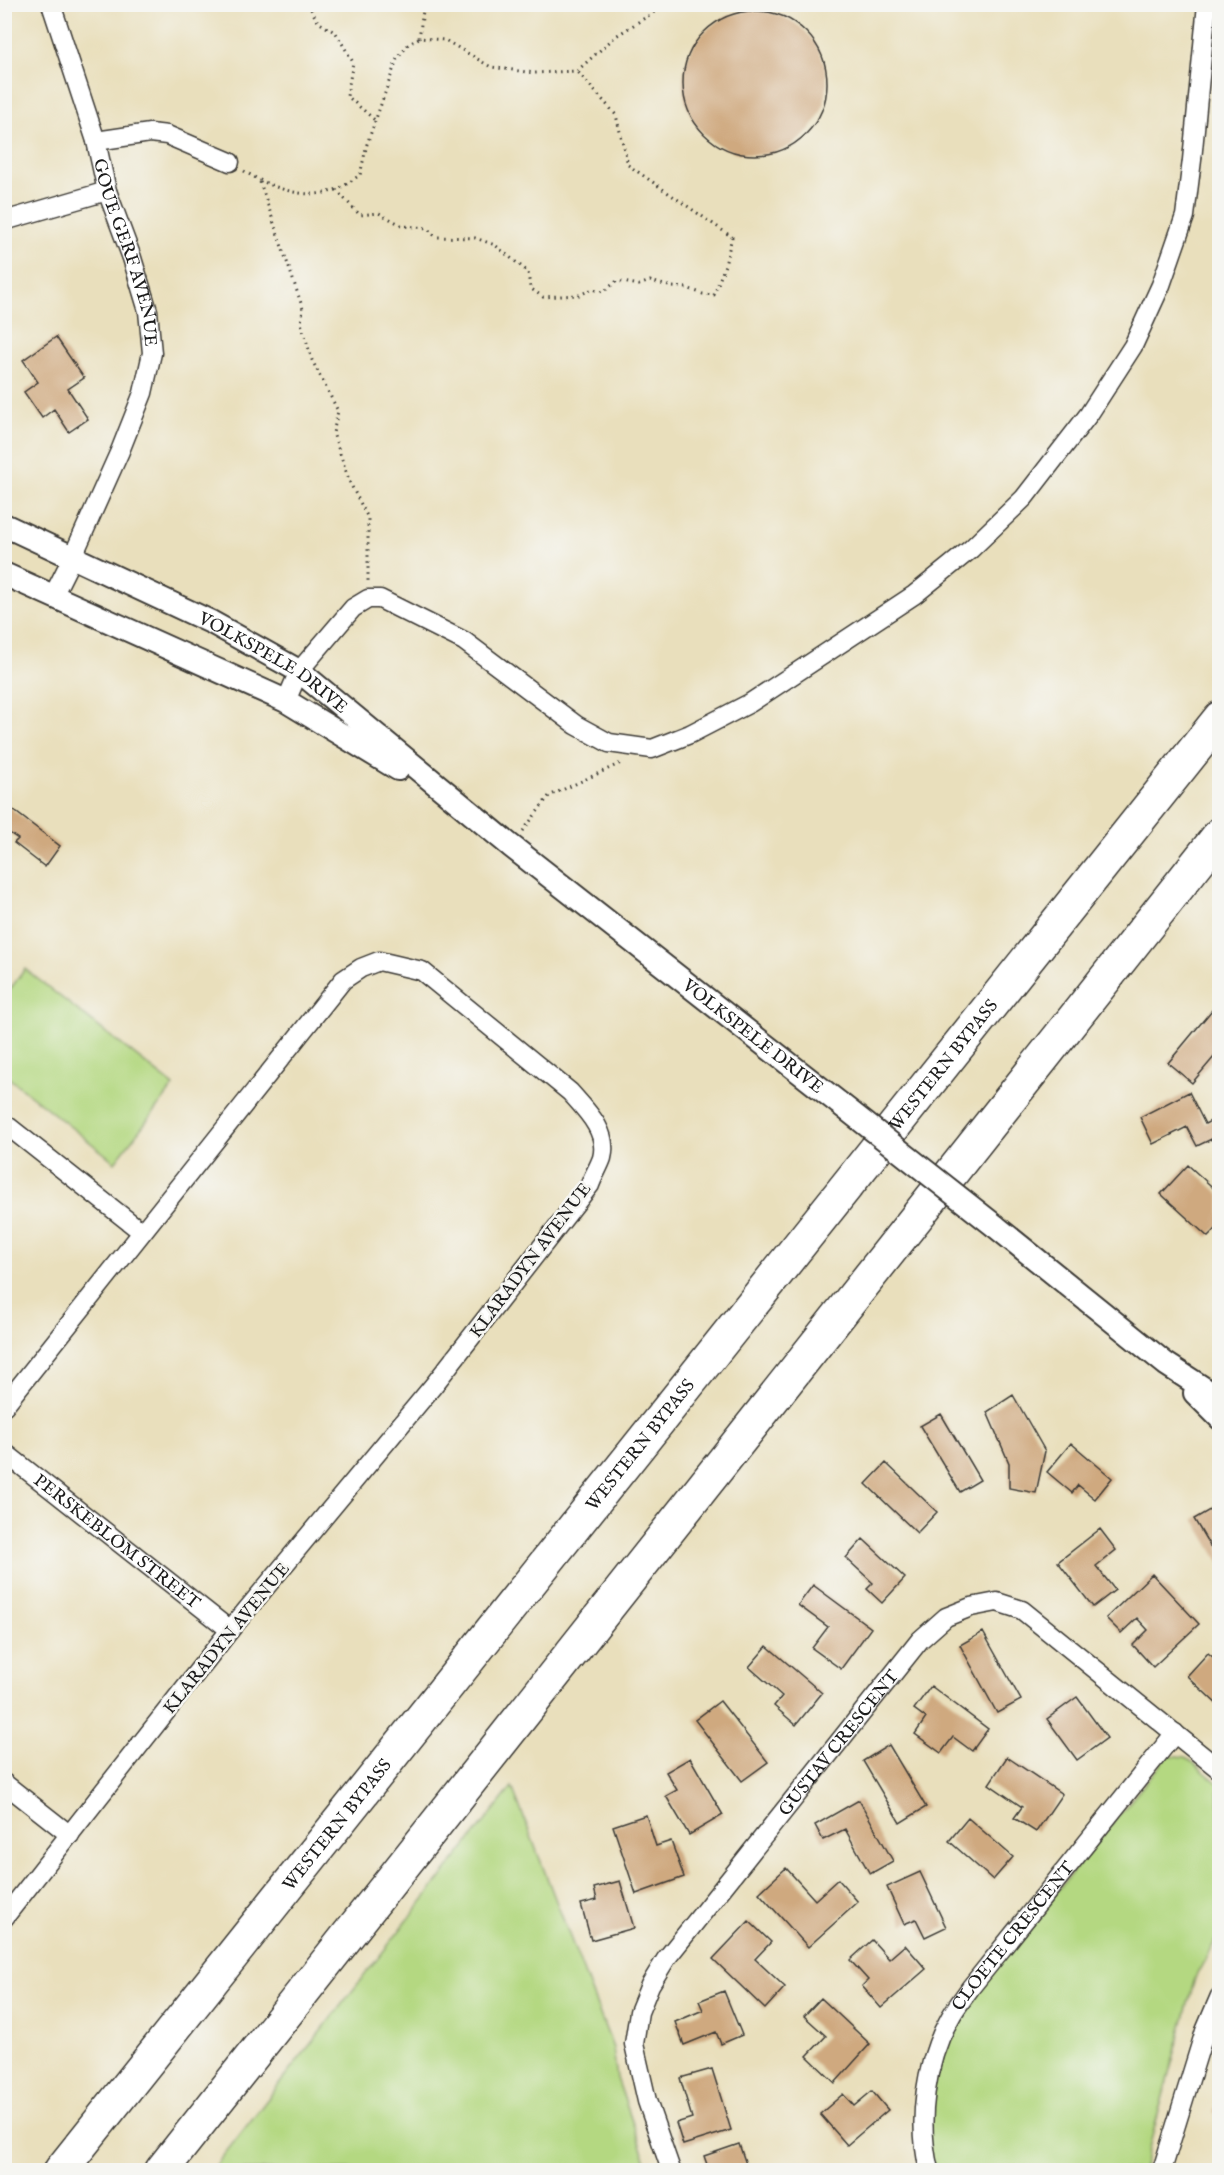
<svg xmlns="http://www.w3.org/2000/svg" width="1224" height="2175" font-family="'IM FELL English',serif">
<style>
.green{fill:#b4d881;stroke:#687a4e;stroke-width:1.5}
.building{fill:#cfa97f}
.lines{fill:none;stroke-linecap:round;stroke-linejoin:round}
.minor-casing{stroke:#3b3934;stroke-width:21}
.tertiary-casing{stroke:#3b3934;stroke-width:26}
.motorway-casing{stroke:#3b3934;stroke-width:36}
.path{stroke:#3b3934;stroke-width:3;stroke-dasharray:1.5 4.5;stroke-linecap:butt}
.minor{stroke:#fff;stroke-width:18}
.tertiary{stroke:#fff;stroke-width:22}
.motorway{stroke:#fff;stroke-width:33}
.tertiary-bridge-casing{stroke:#3b3934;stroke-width:26;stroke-linecap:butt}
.tertiary-bridge{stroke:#fff;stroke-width:22}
.labels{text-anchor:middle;stroke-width:5;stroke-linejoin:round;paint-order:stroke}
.street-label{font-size:18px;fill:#1c1c1c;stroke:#f6f6f2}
</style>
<rect width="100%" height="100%" fill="#f6f6f2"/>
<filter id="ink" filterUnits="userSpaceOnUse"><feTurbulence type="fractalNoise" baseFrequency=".0167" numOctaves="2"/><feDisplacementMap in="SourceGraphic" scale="12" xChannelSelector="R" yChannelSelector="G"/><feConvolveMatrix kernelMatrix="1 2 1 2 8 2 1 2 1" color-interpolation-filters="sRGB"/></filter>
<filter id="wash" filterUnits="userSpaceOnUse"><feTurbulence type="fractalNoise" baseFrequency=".008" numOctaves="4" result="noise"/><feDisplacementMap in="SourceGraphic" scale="24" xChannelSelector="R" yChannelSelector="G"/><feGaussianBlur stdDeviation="1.35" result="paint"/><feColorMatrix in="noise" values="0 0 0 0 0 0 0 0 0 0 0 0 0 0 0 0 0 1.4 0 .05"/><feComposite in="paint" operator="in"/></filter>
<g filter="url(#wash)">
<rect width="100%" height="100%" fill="#e9dfbc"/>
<path class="green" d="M25 969 174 1086 115 1162 5 1075V996Z
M1168 1755 1186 1757 1219 1784V1934L1195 1978 1143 2170H933L928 2153 934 2061 960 2010Z
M512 1787 613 2048 617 2078 649 2170H212Z"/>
<g id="blocks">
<path class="building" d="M683 83a72 72 0 1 1 144 0a72 72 0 1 1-144 0Z
M56 337 84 378 68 389 88 419 69 432 54 409 42 418 24 392 38 382 23 360Z
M4 803 60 846 45 867 14 843 18 839 4 829Z
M1212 1010 1220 1016V1050L1192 1083 1168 1063Z
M1189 1092 1205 1124 1220 1116V1135L1197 1146 1187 1127 1153 1144 1140 1117Z
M1188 1165 1220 1194V1225L1208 1237 1161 1194Z
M1013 1395 1045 1451 1036 1493 1009 1488V1463L987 1412Z
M941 1414 980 1480 960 1492 920 1426Z
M1071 1443 1112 1478 1095 1499 1078 1485 1072 1493 1047 1472Z
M886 1463 937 1512 917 1533 866 1484Z
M1220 1504V1563L1194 1519Z
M1100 1529 1116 1550 1096 1566 1115 1590 1093 1607 1058 1562Z
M863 1539 905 1578 882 1603 867 1589 873 1583 846 1558Z
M1152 1574 1199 1624 1153 1667 1133 1645 1148 1630 1137 1618 1121 1633 1106 1618Z
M813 1585 871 1628 841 1669 812 1648 828 1627 798 1605Z
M983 1632 1021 1700 997 1713 960 1645Z
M767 1646 822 1693 796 1725 774 1706 782 1696 749 1667Z
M1208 1653 1220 1663V1707L1187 1676Z
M931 1686 988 1729 972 1751 953 1737 941 1753 915 1734 926 1718 914 1709Z
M1077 1697 1107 1738 1077 1760 1047 1719Z
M720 1701 768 1762 742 1781 695 1720Z
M889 1745 926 1807 900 1823 863 1761Z
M1007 1757 1062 1794 1036 1832 1014 1818 1022 1807 989 1784Z
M690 1758 723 1815 689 1835 666 1796 677 1790 666 1772Z
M859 1800 893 1861 870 1874 845 1829 823 1840 815 1825Z
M646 1815 656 1846 671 1841 684 1877 636 1894 613 1826Z
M968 1818 1013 1857 993 1880 949 1841Z
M786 1868 815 1900 838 1879 858 1902 808 1947 759 1893Z
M920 1872 946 1927 925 1937 916 1919 904 1924 887 1887Z
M620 1881 634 1928 591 1940 581 1904 597 1900 594 1888Z
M749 1921 771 1942 755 1959 785 1987 765 2009 713 1959Z
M872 1940 889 1959 905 1945 926 1969 881 2008 862 1986 868 1980 850 1960Z
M724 1991 742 2035 721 2044 716 2032 684 2045 675 2022 703 2010 699 2001Z
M821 1998 870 2044 835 2083 807 2056 826 2036 804 2016Z
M712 2069 731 2130 683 2145 676 2123 692 2118 680 2078Z
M872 2091 888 2110 847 2145 820 2114 843 2094 854 2106Z
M1220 2098V2115L1213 2112Z
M739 2144 748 2170H709L704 2156Z"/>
</g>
</g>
<g filter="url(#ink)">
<use href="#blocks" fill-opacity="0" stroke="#3b3934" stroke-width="1.5"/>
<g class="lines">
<g class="minor-casing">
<g id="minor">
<path id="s1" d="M51 4 96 141 107 191 132 258 148 311 152 353 143 393 120 451 73 556 53 596"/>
<path d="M96 141 150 133 167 135 230 162"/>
<path d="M4 221 107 191"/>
<path d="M286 701 299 671 353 608 368 599H380L464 641 576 725 609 743 652 749 690 734 750 703 914 595 971 549 1024 498 1089 414 1133 346 1161 285 1185 216 1192 160 1207 4"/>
<path d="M4 1123 142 1232"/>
<path d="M4 1406 343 980 361 968 379 961 422 971 570 1092C586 1110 609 1132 602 1158 599 1167 593 1176 590 1185L433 1386 230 1630 4 1918"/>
<path id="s2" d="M4 1452 230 1630"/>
<path d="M4 1783 70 1835"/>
<path id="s3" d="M671 2170 647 2101 634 2044 639 2012 650 1985 666 1959 920 1640 946 1617 971 1607 997 1602 1022 1610 1220 1770"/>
<path id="s4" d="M929 2170C917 2122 925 2062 950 2018 956 2007 964 1997 971 1987L1175 1733"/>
<path d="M1162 2170 1205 2031 1220 1996"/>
</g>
</g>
<g class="tertiary-casing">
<g id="tertiary">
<path id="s5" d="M4 525 211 622 299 671 511 846 839 1103"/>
<path d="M4 574 286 701 398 769"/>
<path d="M995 1226 1166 1364 1220 1399"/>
<path d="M1195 1393 1220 1418"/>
</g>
</g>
<g class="motorway-casing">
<g id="motorway">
<path id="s6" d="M61 2170 1220 718"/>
<path d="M162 2170 1220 834"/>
</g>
</g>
<path class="path" d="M308 4 318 22 336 33 353 62 347 96 376 121
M419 38 424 4
M244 171C269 187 306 201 335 190 344 187 352 180 360 175L367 144 397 59 408 45 419 38 445 40 491 67 534 73 577 71 616 36 667 4
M260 182 303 309 301 323 312 360 338 411 333 433 350 483 368 518V582
M336 190 360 215 379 213 403 226 427 228 436 237 475 238 495 245 528 272 530 288 543 297 579 295 593 289 603 292 617 281 639 285 650 281 672 287 687 288 703 294 714 295 725 265 732 237 628 165 616 115 577 71
M523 831 549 796 621 763"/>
<use href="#minor" class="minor"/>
<use href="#tertiary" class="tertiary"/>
<use href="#motorway" class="motorway"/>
<g class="tertiary-bridge-casing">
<path id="tertiary-bridge" d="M839 1103 995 1226"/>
</g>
<use href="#tertiary-bridge" class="tertiary-bridge"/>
</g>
</g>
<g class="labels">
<g class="street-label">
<text dy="6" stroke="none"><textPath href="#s1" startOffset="260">GOUE GERF AVENUE</textPath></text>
<text dy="6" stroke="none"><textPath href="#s5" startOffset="303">VOLKSPELE DRIVE</textPath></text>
<text dy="6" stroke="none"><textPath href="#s5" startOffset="912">VOLKSPELE DRIVE</textPath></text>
<text dy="6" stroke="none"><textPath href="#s6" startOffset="1414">WESTERN BYPASS</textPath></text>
<text transform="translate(530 1260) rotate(-53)" y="6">KLARADYN AVENUE</text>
<text dy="6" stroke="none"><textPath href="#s6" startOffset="928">WESTERN BYPASS</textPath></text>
<text dy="6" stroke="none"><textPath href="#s2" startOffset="144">PERSKEBLOM STREET</textPath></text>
<text transform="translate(226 1638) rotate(-51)" y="6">KLARADYN AVENUE</text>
<text dy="6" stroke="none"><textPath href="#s3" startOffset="500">GUSTAV CRESCENT</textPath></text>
<text dy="6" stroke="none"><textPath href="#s6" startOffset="442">WESTERN BYPASS</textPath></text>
<text dy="6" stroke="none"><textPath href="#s4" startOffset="260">CLOETE CRESCENT</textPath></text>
</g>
</g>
<rect width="1224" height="2175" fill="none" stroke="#f6f6f2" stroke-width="24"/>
</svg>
